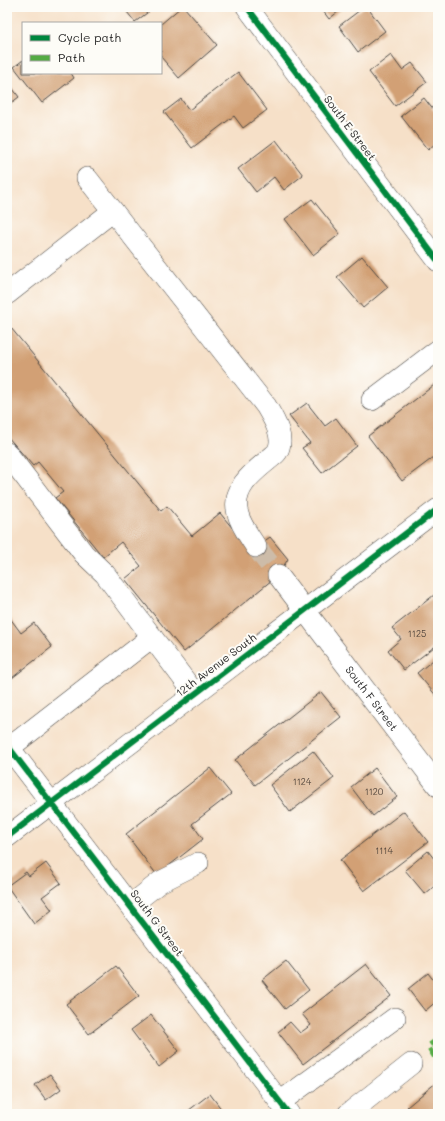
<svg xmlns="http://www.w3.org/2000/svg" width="445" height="1121" font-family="Mali,sans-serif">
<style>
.building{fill:#d2a075}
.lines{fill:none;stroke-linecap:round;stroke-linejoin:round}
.minor-tunnel{stroke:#cdbca9;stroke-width:21;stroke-dasharray:21 10;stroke-linecap:butt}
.minor-casing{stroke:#494643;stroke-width:22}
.minor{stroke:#fff;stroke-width:21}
.quiet{stroke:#54ab44;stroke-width:5;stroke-dasharray:10 5;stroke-linecap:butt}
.cycleway-casing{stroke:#fdfcf7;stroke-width:8}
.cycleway{stroke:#00873e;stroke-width:6}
.labels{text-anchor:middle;stroke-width:4;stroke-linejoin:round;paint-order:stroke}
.number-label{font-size:9px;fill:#55483e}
.street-label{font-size:11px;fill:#2b2b2b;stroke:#fdfcf7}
</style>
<rect width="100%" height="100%" fill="#fdfcf7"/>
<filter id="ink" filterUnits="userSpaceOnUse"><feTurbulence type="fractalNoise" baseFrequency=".025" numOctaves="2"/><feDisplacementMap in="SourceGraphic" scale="8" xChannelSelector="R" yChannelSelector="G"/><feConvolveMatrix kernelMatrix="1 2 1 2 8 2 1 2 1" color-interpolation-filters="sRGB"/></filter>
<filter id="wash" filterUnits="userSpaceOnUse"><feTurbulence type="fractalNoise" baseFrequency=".012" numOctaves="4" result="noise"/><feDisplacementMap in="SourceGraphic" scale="16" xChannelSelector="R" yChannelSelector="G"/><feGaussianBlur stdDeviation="0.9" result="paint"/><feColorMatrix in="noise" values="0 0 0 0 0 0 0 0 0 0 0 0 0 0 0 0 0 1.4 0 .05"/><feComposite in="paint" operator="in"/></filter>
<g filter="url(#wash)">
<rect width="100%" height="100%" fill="#f6e0c8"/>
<g id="blocks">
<path class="building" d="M123 7H155L135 22Z
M181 7H184L217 45 179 78 161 57V24Z
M320 7H344L329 19Z
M364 7H367L385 31 358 52 339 26Z
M391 55 402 70 412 63 427 82 395 106 369 72Z
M23 60V73H71L74 78 42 103 14 67Z
M238 72 267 110 243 128 234 116 192 148 164 112 181 99 189 110Z
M7 81 19 97 7 106Z
M424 98 438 116V141L428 150 401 116Z
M276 140 303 175 284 190 274 177 256 192 238 169Z
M312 199 340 234 313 255 285 219Z
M362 256 388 287 363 308 337 277Z
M11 328 161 511 167 506 192 536 220 513 251 551 270 537 288 559 278 575 184 652 125 579 141 566 121 542 103 557 55 498 63 492 38 462 33 466 7 436V331Z
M438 382V454L402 481 368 436Z
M307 403 325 426 336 418 357 446 322 473 302 448 310 443 289 416Z
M434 595 438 600V644L404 670 388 650 401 639 392 628Z
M7 614 21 633 34 623 52 647 12 678 7 671Z
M438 656V698L417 673Z
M321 692 341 717 255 785 235 760Z
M313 751 334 778 290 812 270 785Z
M210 768 231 794 192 824 203 839 157 875 126 834Z
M375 768 397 797 373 816 351 787Z
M404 811 428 842 364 891 340 860Z
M428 851 435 860 438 857V885L437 884 425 894 405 870Z
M46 863 61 883 42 897 52 910 34 924 7 886 26 872 29 876Z
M286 961 309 990 285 1009 262 980Z
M366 964 391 996 303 1064 278 1032 290 1022 300 1033 311 1025 302 1014Z
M116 966 139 996 89 1034 66 1004Z
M428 973 438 986V1000L425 1011 408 989Z
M151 1015 179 1051 159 1067 131 1030Z
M50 1074 61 1089 46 1100 35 1085Z
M438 1081V1114H413L407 1107Z
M210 1094 225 1114H184Z"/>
</g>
</g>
<g filter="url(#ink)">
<use href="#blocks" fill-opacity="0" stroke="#494643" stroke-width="1"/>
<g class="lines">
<path class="minor-tunnel" d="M256 547 278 575"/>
<g class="minor-casing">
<g id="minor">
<path d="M247 7 438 261"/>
<path d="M87 178 266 406C273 418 286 438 277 452 275 455 270 458 267 461 251 474 231 490 238 514 241 526 250 537 256 547"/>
<path d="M7 294 113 211"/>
<path d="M372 400 438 350"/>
<path d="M7 453 84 554 105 574 152 637"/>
<path id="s1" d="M278 575 438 786"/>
<path d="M7 745 289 1114"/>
<path d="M9 748 152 637 195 694"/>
<path d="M7 837 438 509"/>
<path d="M131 905 160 882 198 863"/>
<path d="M280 1102 395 1018"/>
<path d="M348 1114 411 1064"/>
</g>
</g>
<use href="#minor" class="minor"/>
<path class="quiet" d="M438 1039 428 1046 438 1063"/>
<g class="cycleway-casing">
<path id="cycleway" d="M247 7 438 261
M7 745 289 1114
M7 837 438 509"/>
</g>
<use href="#cycleway" class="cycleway"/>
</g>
</g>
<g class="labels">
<g class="number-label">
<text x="417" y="637">1125</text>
<text x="302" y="785">1124</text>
<text x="374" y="795">1120</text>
<text x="384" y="854">1114</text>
</g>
<g class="street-label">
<text transform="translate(350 128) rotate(53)" y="4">South E Street</text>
<text transform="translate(216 665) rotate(-37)" y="4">12th Avenue South</text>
<text dy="4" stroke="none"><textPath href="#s1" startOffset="155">South F Street</textPath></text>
<text transform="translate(157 923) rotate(53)" y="4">South G Street</text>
</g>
</g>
<rect width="445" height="1121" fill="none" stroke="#fdfcf7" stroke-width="24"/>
<rect x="22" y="22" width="140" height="52" fill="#fdfcf7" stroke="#a9a8a5"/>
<rect x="30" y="35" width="20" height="6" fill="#00873e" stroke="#a9a8a5"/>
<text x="58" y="42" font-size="12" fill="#2b2b2b">Cycle path</text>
<rect x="30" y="55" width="20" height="6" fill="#54ab44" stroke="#a9a8a5"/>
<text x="58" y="62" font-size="12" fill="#2b2b2b">Path</text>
</svg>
